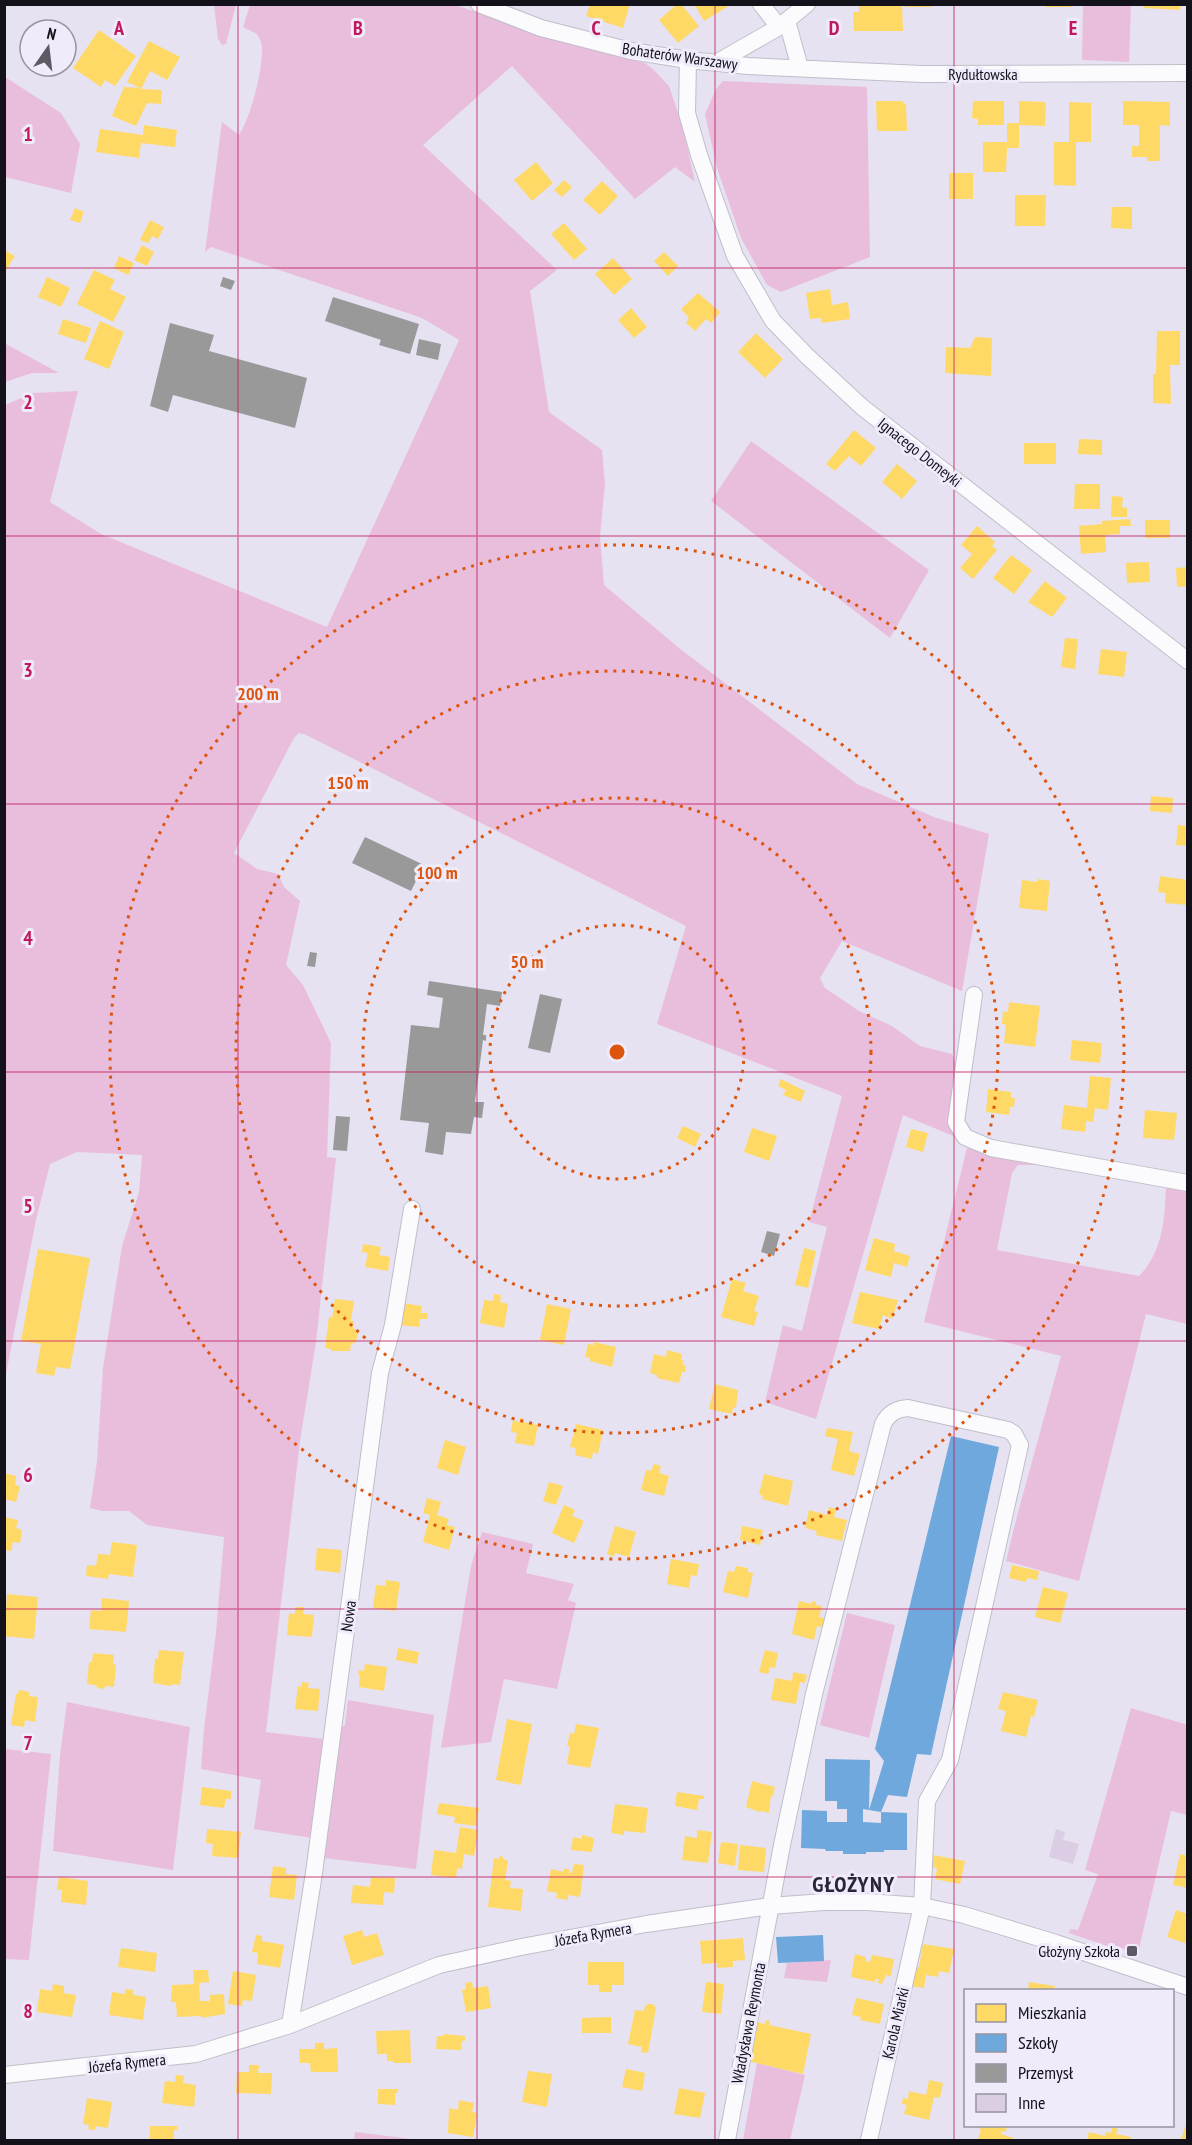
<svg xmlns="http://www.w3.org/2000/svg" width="1192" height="2145" font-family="'PT Sans Narrow',sans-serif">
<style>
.green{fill:#e9bedd}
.homes{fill:#ffd966}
.schools{fill:#6fa8dc}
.industry{fill:#999}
.building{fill:#dbcde3}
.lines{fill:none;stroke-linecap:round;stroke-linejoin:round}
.minor-casing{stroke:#c0bec9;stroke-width:18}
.minor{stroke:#fbfbfd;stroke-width:16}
.grid{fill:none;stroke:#c2185b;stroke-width:1.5;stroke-opacity:0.55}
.ring{fill:none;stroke:#dd550d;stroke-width:3;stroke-dasharray:3 6}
.poi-dot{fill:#5d5a65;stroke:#efebfb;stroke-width:2}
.labels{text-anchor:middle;stroke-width:6;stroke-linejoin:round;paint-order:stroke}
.street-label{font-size:16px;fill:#131119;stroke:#efebfb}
.poi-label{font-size:16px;fill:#131119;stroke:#efebfb;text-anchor:end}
.district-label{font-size:22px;font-weight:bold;letter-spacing:1.5px;fill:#2b2539;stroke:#efebfb}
.grid-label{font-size:20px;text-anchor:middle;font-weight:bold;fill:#c2185b;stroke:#efebfb;stroke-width:6;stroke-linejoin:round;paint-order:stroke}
.centre{fill:#dd550d;stroke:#efebfb;stroke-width:3}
.ring-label{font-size:18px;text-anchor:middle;font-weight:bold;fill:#dd550d;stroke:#efebfb;stroke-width:6;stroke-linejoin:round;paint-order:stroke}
</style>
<rect width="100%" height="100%" fill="#e6e2f1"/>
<path class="green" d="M214 5H236L226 44 222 45 218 39Z
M250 5H455L595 51 645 63 654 70 669 86 683 128 695 182 675 167 635 199 512 66 423 145 557 270 530 291 549 412 602 450 605 484 600 536 604 585 679 648 857 784 934 817 989 834 962 991 842 941 820 978 825 988 859 1011 892 1026 920 1046 952 1054 955 1062 950 1123 958 1138 903 1115 816 1419 765 1402 783 1325 802 1331 827 1227 809 1222 842 1096 657 1024 686 926 304 734 299 733 294 738 234 853 257 869 278 874 284 887 300 901 286 965 303 985 331 1043 327 1157 336 1158 316 1342 300 1441 266 1732 324 1739 312 1838 254 1829 261 1780 201 1769 204 1729 216 1632 224 1537 147 1525 129 1511H102L90 1508 97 1461 103 1368 122 1246 139 1192 142 1155 77 1152 50 1164 36 1220 5 1379V405L33 393 78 391 50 502 101 534 327 627 459 340 422 318 211 247 205 252 222 122 239 135C251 117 263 69 262 47 262 42 259 38 257 34L243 27Z
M1083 5H1131L1129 62 1082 60Z
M5 77 61 113 80 144 71 193 5 177Z
M723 81 867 87 870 257 781 292 767 285 741 238 717 168 705 114 716 89Z
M5 342 6 344 59 373H32L5 382Z
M751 441 929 570 890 638 711 501Z
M967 1148 1036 1165H1018L1012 1173 997 1250 1139 1276C1163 1252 1165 1218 1166 1185L1187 1188V1324L1146 1314 1079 1581 1006 1561 1017 1516 1061 1356 924 1322Z
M482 1532 533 1544 526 1573 574 1584 568 1600 576 1603 557 1689 504 1679 491 1742 441 1748 471 1566Z
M847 1613 895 1625 869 1738 820 1725Z
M348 1700 434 1715 416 1869 324 1858 339 1729 345 1725Z
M67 1702 190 1727 173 1870 53 1851 60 1755Z
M1131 1708 1188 1725 1187 1815 1171 1811 1138 1953 1121 1948 1110 1947 1069 1933 1070 1929 1078 1930 1098 1874 1085 1870Z
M5 1749 51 1754 29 1960 5 1959Z
M831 1960 827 1982 784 1978 787 1963Z
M757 2063 805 2075 790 2140H743Z
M355 2132 420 2140H354Z"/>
<path class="homes" d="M590 4H630L623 28 586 16Z
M677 4H681L699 26 678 43 659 20Z
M694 4H732L704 21Z
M859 4H902L903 31H854L853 12H859Z
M905 4H932V7H905Z
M1046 4H1071V7H1046Z
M1144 4H1181L1180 10 1144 8Z
M99 30 136 56 115 86 105 80 101 87 73 68Z
M149 41 180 57 167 80 150 71 141 89 162 90 161 104 147 103 136 126 112 116 124 87 140 88 127 82Z
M876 101H902L906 105 907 131H877Z
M973 101H1004V125H978V119L972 118Z
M1019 101 1046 102 1045 126 1019 125V148H1007L1006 172H983V142H1007V123H1019Z
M1123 101 1170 102V126L1160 125V161H1147V157H1132V146H1139V125H1123Z
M1069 102 1091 103V142H1076V186L1054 185V142H1069Z
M144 125 177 130 175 147 141 143 139 158 96 152 100 129 143 135Z
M536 162 553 183 532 201 514 180Z
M949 173H973V199H949Z
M564 180 572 187 562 197 554 190Z
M602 181 618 196 600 215 583 200Z
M1015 195H1046L1045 226H1015Z
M1112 207H1132V229L1111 228Z
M75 208 84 212 80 223 70 220Z
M150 220 164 227 158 239 152 236 148 243 140 240Z
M564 223 587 249 574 260 551 234Z
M142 245 154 252 147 266 134 260Z
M4 250 15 256 4 273Z
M664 252 678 266 668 276 654 261Z
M119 256 134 263 128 275 114 268Z
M613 258 632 279 614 295 595 274Z
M94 270 115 280 110 289 126 297 113 322 77 304Z
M47 277 70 288 61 307 38 297Z
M830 289 832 305 848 302 850 319 822 323 821 318 810 319 806 293Z
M698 293 720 312 711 323 706 319 695 331 686 323 689 318 681 309Z
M631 308 647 327 634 338 618 320Z
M63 319 91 328 86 343 58 334Z
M100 321 124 332 109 369 84 359Z
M1157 331H1180V365H1170L1171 404 1153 403V374H1156Z
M756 333 783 359 765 378 738 352Z
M975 337 992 338 991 376 945 373 946 347 970 348Z
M854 430 876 448 861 466 849 456 835 471 826 464Z
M1079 439 1102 440V455L1078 454Z
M1024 443H1056V464H1024Z
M897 464 917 481 902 499 882 482Z
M1075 484H1100V509H1074Z
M1112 496 1123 497 1122 507 1127 508V517H1111Z
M1130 519 1131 526H1120V534L1105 535 1106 552 1081 554 1079 526 1102 524V521Z
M1145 520H1170V538H1145Z
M977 526 995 542 992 546 997 550 973 579 960 568 972 554 961 545Z
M1011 555 1032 570 1014 594 993 578Z
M1149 562 1150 582 1127 583 1126 563Z
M1188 567V586L1177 587 1176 568Z
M1045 581 1067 598 1052 617 1028 602Z
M1065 638 1078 639 1075 669 1061 667Z
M1101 649 1127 652 1124 677 1098 674Z
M1151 796 1173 798 1172 813 1150 811Z
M1178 825 1188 826V846L1176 845Z
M1160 876 1188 880V905L1165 903 1166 893 1158 892Z
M1038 879 1050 881 1047 911 1019 908 1022 880 1038 882Z
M1009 1002 1040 1006 1035 1047 1004 1043 1006 1024H1002L1003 1011 1008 1012Z
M1072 1040 1102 1043 1100 1063 1070 1060Z
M1090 1076 1111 1078 1108 1110 1095 1108 1093 1122 1086 1121 1085 1132 1061 1129 1064 1105 1087 1108Z
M781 1079 805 1091 801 1102 783 1095 786 1090 778 1086Z
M988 1089 1011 1092V1098H1015L1014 1107H1010L1009 1115 986 1112Z
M1145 1110 1177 1113 1174 1140 1143 1138Z
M683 1126 701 1134 695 1147 677 1138Z
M752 1128 777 1136 769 1161 744 1152Z
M911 1129 928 1133 923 1152 906 1147Z
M874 1238 895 1244 894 1251 910 1256 907 1267 894 1263 891 1277 865 1270Z
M363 1244 381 1247 379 1255 390 1257 388 1271 365 1267 368 1253 362 1252Z
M804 1248 816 1251 808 1288 795 1285Z
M38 1249 90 1258 70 1369 56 1367 54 1376 36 1373 41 1344 21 1341Z
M732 1279 746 1283 743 1291 759 1296 754 1311 758 1312 754 1326 721 1317Z
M860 1292 898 1300 892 1319 883 1315 879 1329 852 1323Z
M494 1294 501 1295 500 1302 508 1304 504 1328 480 1323 484 1300 493 1301Z
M335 1299 354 1301 351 1321H354L353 1328 358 1331 356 1342 351 1344 350 1351H331V1349L325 1348 329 1317 332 1318Z
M402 1303 422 1306 421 1313H428L427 1319H420L419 1327 399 1325Z
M547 1304 571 1309 564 1345 540 1340Z
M594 1342 616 1347 612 1367 590 1361V1358L585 1357 588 1344 594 1345Z
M667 1350 682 1354 681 1360 684 1361 683 1365 686 1366 685 1372H682L679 1383 657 1378V1375L650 1373 654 1354 666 1357Z
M715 1384 738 1390 736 1408 733 1407 732 1414 709 1409Z
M520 1418 524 1419 523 1422 538 1425 534 1446 515 1443 517 1433 511 1432 513 1420 519 1422Z
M576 1424 603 1430 598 1454 593 1452 592 1459 575 1455 576 1448 570 1447Z
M827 1428 853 1432 849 1451 860 1454 854 1476 831 1470 838 1439 825 1436Z
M445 1440 466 1447 458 1475 437 1468Z
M654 1464 661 1466 659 1473 669 1476 664 1496 641 1490 646 1470 651 1471Z
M4 1473 16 1476 15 1485 20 1486 16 1502 4 1499Z
M764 1474 793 1481 788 1506 762 1499 763 1496 759 1494Z
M549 1482 563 1486 556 1505 543 1501Z
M427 1498 441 1502 437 1515 449 1519 447 1525 455 1527 449 1550 423 1542 430 1515 423 1513Z
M564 1505 575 1510 572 1516 584 1521 574 1543 552 1533Z
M829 1507 836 1509 834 1517 847 1520 842 1541 816 1535 817 1531 805 1528 809 1510 827 1515Z
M4 1517 18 1520 16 1528 22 1530 20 1543 13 1542 11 1551 4 1550Z
M615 1526 636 1532 629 1557 615 1553 614 1557 607 1554Z
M742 1526 763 1530 760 1545 740 1540Z
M112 1542 137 1545 133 1577 109 1574 108 1579 86 1576 87 1565 96 1566 98 1554 110 1555Z
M317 1548 342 1550 340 1573 315 1570Z
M671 1559 699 1564 697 1576 691 1575 689 1588 667 1584Z
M1012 1565 1039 1571 1037 1580 1027 1578 1026 1582 1009 1578Z
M736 1566 748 1568V1572L753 1573 748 1598 723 1592 728 1571 734 1572Z
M386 1580 400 1582 396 1611 373 1608 376 1585 386 1586Z
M1043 1587 1068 1593 1060 1623 1035 1617Z
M7 1594 38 1597 34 1639 4 1636Z
M102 1598 129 1601 126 1632 89 1629 91 1610 101 1611Z
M799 1601 812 1604V1601L816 1602V1605L822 1606 819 1617 827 1619 825 1628 817 1626 814 1640 792 1634Z
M295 1607H304L303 1614 314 1615 312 1637 287 1635 289 1613 295 1614Z
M398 1648 419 1652 417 1664 396 1660Z
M159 1650 184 1652 180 1685 173 1684 171 1686 153 1683 155 1659H158Z
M765 1650 778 1653 775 1668 770 1667 768 1674 759 1672Z
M93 1653 114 1655 113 1664 116 1665 114 1687 106 1686 103 1689 98 1688 95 1685 87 1684 89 1662H92Z
M365 1664 387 1667 384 1691 359 1687 360 1675H358L359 1670 364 1671Z
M793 1672 807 1675 805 1683 800 1682 796 1704 771 1700 775 1678 792 1681Z
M302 1682 309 1683 308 1688 320 1689 318 1711 295 1709 298 1686 301 1687Z
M19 1690 29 1692V1696L38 1697 35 1722 25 1720 24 1727 11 1725 16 1694H18Z
M1003 1692 1038 1700 1034 1717 1031 1716 1026 1737 1001 1731 1006 1711 998 1709Z
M507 1719 532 1724 521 1785 496 1780Z
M576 1724 599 1728 590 1768 567 1764 570 1746H567L570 1733 574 1734Z
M752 1781 775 1787 773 1796 771 1795 769 1813 762 1811 760 1812 746 1807Z
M202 1787 231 1791V1799H226L224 1808 200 1805Z
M677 1792 704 1796V1799H699L697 1810 675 1806Z
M439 1803 479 1808 476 1826 454 1823 455 1817 437 1814Z
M615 1804 648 1808 645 1833 624 1831V1835L611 1833Z
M460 1827 478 1830 474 1856 464 1854 462 1869 457 1868 456 1878 431 1875 434 1850 456 1853Z
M207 1829 241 1832 238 1858 212 1856 213 1844 206 1843Z
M697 1830 712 1832 708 1863 682 1860 685 1836 697 1838Z
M582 1835 594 1838 592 1852 571 1850 573 1837 582 1839Z
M721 1842 738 1844 735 1866 718 1863Z
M740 1845 766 1848 764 1872 738 1870Z
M1180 1854 1188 1856V1888L1173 1885Z
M933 1855 965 1861 960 1884 935 1879 937 1868 931 1867Z
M499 1856 503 1857V1859L508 1861 505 1880 511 1881 510 1888 523 1889 521 1911 488 1907 494 1858 499 1859Z
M574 1864 584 1865 580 1897 568 1895V1900L556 1898 557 1893 547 1891 551 1869 564 1872V1869H569V1873H572Z
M273 1866 286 1868V1874L297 1875 294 1900 269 1897Z
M59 1877 88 1881 86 1905 61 1902 62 1890H57Z
M371 1877 395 1878 394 1893 384 1892 383 1905 351 1903 353 1885 370 1887Z
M1176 1910 1187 1914 1185 1919 1188 1920V1944L1167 1937Z
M362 1930 364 1937 377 1933 384 1955 352 1965 343 1936Z
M256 1935 262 1936V1941L284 1945 280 1968 257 1964 258 1953 252 1952Z
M743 1938 745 1960 733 1961V1967L717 1968V1963L702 1964 700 1941Z
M923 1944 954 1949 949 1973 939 1971 938 1977 926 1975 924 1988 911 1986 914 1966 919 1967Z
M121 1948 157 1953 155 1972 118 1967Z
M855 1954 866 1957V1961L870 1962 872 1955 894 1959 891 1976 886 1975 882 1984 878 1983 879 1979H875V1982L851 1977Z
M588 1962H624V1985H612V1992H599V1985H588Z
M193 1970H208L209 1982 199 1983 200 2001H210V1995L224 1994 225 2014 201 2018V2016L177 2017 176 2002H171L172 1985 194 1984Z
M233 1971 256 1975 252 2001 243 2000 242 2006 228 2004Z
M472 1982 473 1988 488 1986 491 2008 466 2012 462 1990 466 1989 465 1983Z
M706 1982 724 1984 721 2014 702 2012Z
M1029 1982 1055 1986 1054 1990H1028Z
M53 1984 64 1986V1993L76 1995 72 2017 37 2012 40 1989 52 1991Z
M125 1989 133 1990V1995L146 1997 143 2020 109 2015 112 1992 125 1994Z
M856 1998 884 2004 880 2024 860 2020 861 2017 852 2015Z
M648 2004H653L656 2008 648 2053 641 2052 642 2047 628 2044 635 2010 644 2011 645 2006Z
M611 2017V2033H582V2018Z
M766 2020 770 2021 769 2025 811 2034 803 2074 748 2061 756 2022 765 2024Z
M410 2030 411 2063H393V2061H387V2054H377L376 2031Z
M444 2034 465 2036V2041H462L461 2050 436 2049 437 2036H444Z
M315 2043H324V2049L337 2048 338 2072H311L310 2063H300L299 2049H315Z
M249 2065H259L258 2073H272L271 2094 236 2093 237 2072H249Z
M626 2069 645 2073 642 2091 622 2087Z
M528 2071 552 2074 547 2107 522 2102Z
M176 2075 184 2076 183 2083 196 2085 194 2107 162 2103 165 2081 175 2082Z
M929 2080 943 2083 940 2098 934 2097 929 2120 904 2114 907 2105 902 2104 903 2098 908 2099 909 2091 926 2095Z
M679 2088 705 2093 700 2118 674 2114Z
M378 2089H398V2093H395V2105L378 2104Z
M87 2098 112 2102 108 2128 95 2126V2130L88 2129 89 2125 83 2124Z
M459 2100 474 2103 472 2112 477 2113 473 2137 448 2133 449 2108 458 2110Z
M1187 2121 1188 2140H1181Z
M150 2126H177V2130H174V2140H150Z
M980 2126H1007L1006 2132 1001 2131V2134L1013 2138V2140H978L981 2129H979Z
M1112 2127 1118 2129 1116 2134 1131 2137 1130 2140H1087L1089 2132 1105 2136 1106 2132 1111 2133Z"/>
<path class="schools" d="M951 1436 999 1447 931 1755 917 1754 907 1797 888 1795 881 1812 869 1810 884 1761 875 1749Z
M825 1759 870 1760 869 1810 863 1809V1822L881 1823V1812L907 1813V1850H884V1852H866V1854H843V1851H826L825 1849 801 1848 802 1810 827 1811V1822H847V1809H837V1801H825Z
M823 1935 824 1961 778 1963 776 1937Z"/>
<path class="industry" d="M223 277 235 281 231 290 220 286Z
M333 297 419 324 410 354 379 345 381 340 325 321Z
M170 323 214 335 209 351 307 378 295 428 173 395 168 412 150 406Z
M419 339 441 344 438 360 416 355Z
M365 837 424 865 411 891 352 863Z
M310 952 317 953 315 967 307 966Z
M429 981 502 992 500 1006 487 1004 483 1035H486V1041L483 1040 475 1102H484L482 1118 474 1117 471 1134 446 1132 443 1155 425 1152 429 1123 400 1120 411 1025 439 1028 443 998 427 995Z
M540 994 562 999 550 1053 528 1048Z
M336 1116 350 1117 347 1151 333 1150Z
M767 1231 780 1234 774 1256 761 1252Z"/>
<path class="building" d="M1056 1829 1065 1832 1063 1840 1079 1844 1073 1864 1049 1857Z"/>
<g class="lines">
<g class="minor-casing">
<path id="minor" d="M479 4 541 28 631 51 688 60 748 66 922 74 1188 73
M761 4 779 27
M787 21 800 68
M688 60 687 113 699 155 735 256 773 321 807 356 862 407 1188 661
M716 63 779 27 807 4
M974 995 956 1122 965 1137 991 1148 1188 1183
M290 2025 314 1873 380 1373 393 1325 412 1209
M4 2075 196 2054 290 2025 439 1965 521 1947 646 1924 770 1906 824 1902H867L922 1906 964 1915 1056 1943 1188 1987
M727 2140 782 1845 814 1694 883 1424C889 1413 896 1409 908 1408L1008 1430 1014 1434 1020 1445 950 1760 927 1801 922 1906 869 2140"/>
</g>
<use href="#minor" class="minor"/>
</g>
<path class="grid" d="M238 4V2140M477 4V2140M715 4V2140M954 4V2140M4 268H1188M4 536H1188M4 804H1188M4 1072H1188M4 1341H1188M4 1609H1188M4 1877H1188"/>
<g class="ring">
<circle cx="617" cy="1052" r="127"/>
<circle cx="617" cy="1052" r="254"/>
<circle cx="617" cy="1052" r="381"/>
<circle cx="617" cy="1052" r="507"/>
</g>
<rect class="poi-dot" x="1126" y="1945" width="12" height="12" rx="3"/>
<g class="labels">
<g class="street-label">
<text transform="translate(680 56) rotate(8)" y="6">Bohaterów Warszawy</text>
<text x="983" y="80">Rydułtowska</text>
<text transform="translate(920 452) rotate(38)" y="6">Ignacego Domeyki</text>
<text transform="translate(348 1616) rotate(-82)" y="6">Nowa</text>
<text transform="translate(593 1934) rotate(-10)" y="6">Józefa Rymera</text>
<text transform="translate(748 2023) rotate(-79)" y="6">Władysława Reymonta</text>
<text transform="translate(895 2023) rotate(-77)" y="6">Karola Miarki</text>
<text transform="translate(127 2063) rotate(-6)" y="6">Józefa Rymera</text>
</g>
<g class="poi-label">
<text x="1120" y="1957">Głożyny Szkoła</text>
</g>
<g class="district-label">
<text x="854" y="1892">GŁOŻYNY</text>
</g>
</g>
<g class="grid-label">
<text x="119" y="35">A</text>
<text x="358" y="35">B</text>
<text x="596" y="35">C</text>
<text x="834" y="35">D</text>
<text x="1073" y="35">E</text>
<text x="28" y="141">1</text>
<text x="28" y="409">2</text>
<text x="28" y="677">3</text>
<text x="28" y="945">4</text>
<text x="28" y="1213">5</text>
<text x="28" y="1482">6</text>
<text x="28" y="1750">7</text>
<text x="28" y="2018">8</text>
</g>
<circle cx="617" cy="1052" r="9" class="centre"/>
<g class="ring-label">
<text x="258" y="700">200 m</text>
<text x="348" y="789">150 m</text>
<text x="437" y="879">100 m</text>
<text x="527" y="968">50 m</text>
</g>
<rect width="1192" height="2145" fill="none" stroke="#131119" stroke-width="12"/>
<rect x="964" y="1989" width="210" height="138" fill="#efebfb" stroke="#9794a1" stroke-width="1.5"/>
<rect x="976" y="2004" width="30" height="18" fill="#ffd966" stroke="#9794a1" stroke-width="1.5"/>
<text x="1018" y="2019" font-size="18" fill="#131119">Mieszkania</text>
<rect x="976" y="2034" width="30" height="18" fill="#6fa8dc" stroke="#9794a1" stroke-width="1.5"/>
<text x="1018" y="2049" font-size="18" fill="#131119">Szkoły</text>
<rect x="976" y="2064" width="30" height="18" fill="#999999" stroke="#9794a1" stroke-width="1.5"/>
<text x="1018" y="2079" font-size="18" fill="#131119">Przemysł</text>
<rect x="976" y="2094" width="30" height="18" fill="#dbcde3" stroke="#9794a1" stroke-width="1.5"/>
<text x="1018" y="2109" font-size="18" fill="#131119">Inne</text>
<g transform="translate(48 48) rotate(14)"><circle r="28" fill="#efebfb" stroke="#9794a1" stroke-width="1.5"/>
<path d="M0-4.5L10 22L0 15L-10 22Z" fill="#5d5a65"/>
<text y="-9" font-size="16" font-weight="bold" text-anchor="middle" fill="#131119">N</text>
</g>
</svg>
